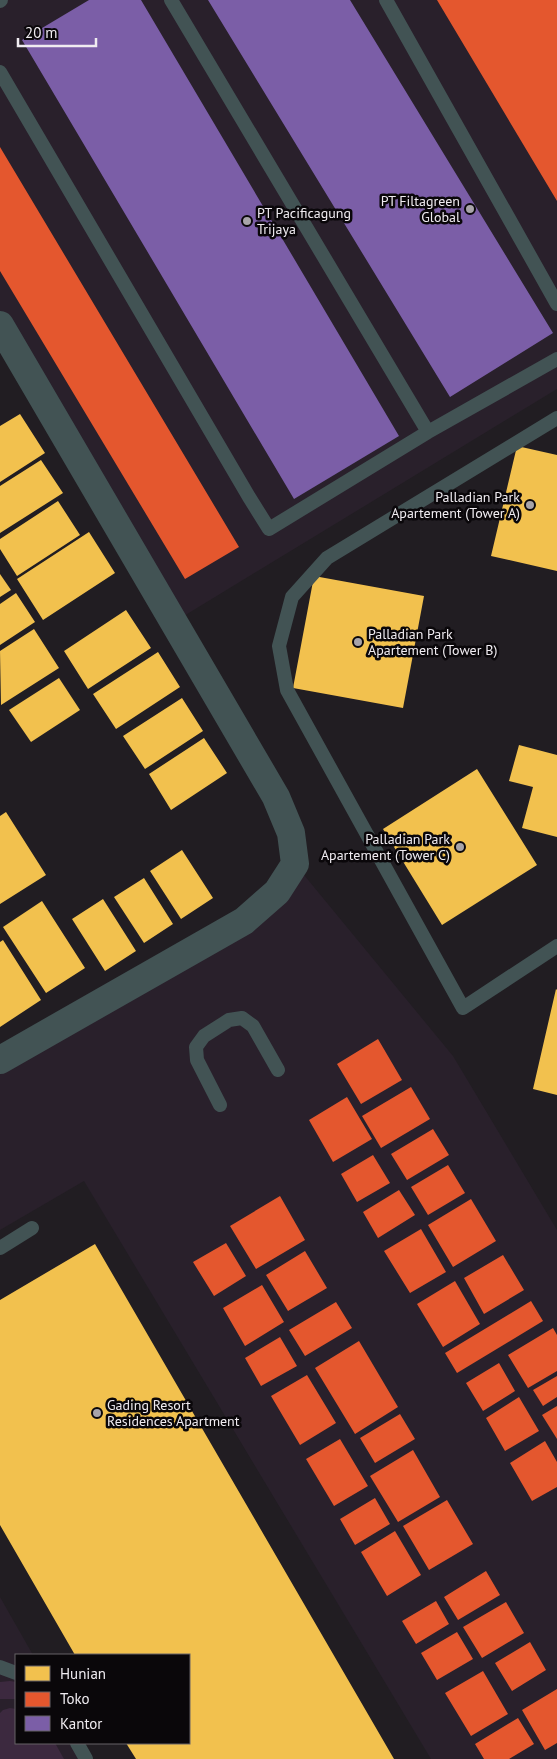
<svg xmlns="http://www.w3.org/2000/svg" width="557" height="1759" font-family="'PT Sans',sans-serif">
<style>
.built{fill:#29202b}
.green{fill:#3c293f}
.homes{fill:#f2c14e}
.shops{fill:#e4572e}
.offices{fill:#7b5ea7}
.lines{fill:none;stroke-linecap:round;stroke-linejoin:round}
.service{stroke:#425354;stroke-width:14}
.minor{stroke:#425354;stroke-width:28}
.poi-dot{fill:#a8a4a9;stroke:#0a070a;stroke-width:2}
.labels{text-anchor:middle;stroke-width:5;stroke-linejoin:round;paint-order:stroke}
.poi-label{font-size:14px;fill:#f0ecf1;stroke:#0a070a;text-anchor:end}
</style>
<rect width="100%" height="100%" fill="#211d22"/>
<path class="built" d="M0 0H557V389L174 622 0 325Z
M295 864 453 1056 557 1230V1759H431L84 1181 0 1230V1060L247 918Z
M0 1597 33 1655H16V1743H82L91 1759H0Z"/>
<path class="green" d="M10 1681 16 1682V1699H0V1682Z
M10 1708 16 1709V1743H55L64 1759H0V1713L3 1710Z"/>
<path class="homes" d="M20 414 45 453 0 482V426Z
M517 446 557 455V571L491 556Z
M41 460 63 493 0 533V486Z
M58 501 80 535 17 576 0 549V539Z
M89 532 115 573 43 620 17 579Z
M0 574 11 590 0 597Z
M314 576 424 596 403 708 293 688Z
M16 593 35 622 0 645V604Z
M126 610 151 648 88 689 64 651Z
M34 629 59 668 1 705 0 651Z
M158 652 180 687 116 729 93 694Z
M59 678 80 710 31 742 9 710Z
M182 698 203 731 145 769 123 736Z
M204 738 227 773 171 810 149 774Z
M519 745 557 755V837L522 828 533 787 509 781Z
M477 769 537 865 442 925 383 829Z
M6 812 46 875 0 904V816Z
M182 850 213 898 181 919 150 871Z
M144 878 173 924 144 943 114 897Z
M103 899 136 951 105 971 72 919Z
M42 901 85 968 46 993 3 927Z
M3 940 41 1000 0 1027V942Z
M556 989 557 990V1095L533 1089Z
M95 1244 394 1759H136L126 1743H189V1655H75L0 1525V1300Z"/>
<path class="shops" d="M437 0H557V201Z
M0 147 239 547 185 579 0 271Z
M378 1039 402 1080 361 1104 337 1064Z
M411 1087 430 1119 381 1148 362 1116Z
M347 1097 372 1139 333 1162 309 1120Z
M433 1129 449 1155 407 1180 391 1154Z
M373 1155 390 1183 357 1202 341 1174Z
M448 1165 465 1193 428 1215 411 1187Z
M399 1190 415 1215 378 1238 363 1212Z
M280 1196 305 1240 256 1269 230 1226Z
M471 1199 496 1241 453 1267 428 1225Z
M421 1229 446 1272 410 1293 384 1251Z
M226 1243 246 1276 214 1296 193 1262Z
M305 1251 327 1288 288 1311 266 1275Z
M503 1255 524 1290 484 1314 464 1278Z
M455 1281 480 1324 443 1347 417 1304Z
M262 1285 284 1322 245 1346 223 1308Z
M531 1301 543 1321 457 1373 445 1353Z
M336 1302 352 1328 305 1356 289 1330Z
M553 1328 557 1335V1371L528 1388 508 1355Z
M280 1337 297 1366 261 1386 245 1358Z
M359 1341 398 1407 355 1434 315 1368Z
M499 1363 515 1391 483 1411 466 1383Z
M307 1375 336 1423 300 1445 271 1396Z
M557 1376V1397L543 1406 533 1390Z
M519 1397 539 1431 505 1451 486 1418Z
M557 1406V1439L542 1415Z
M400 1414 415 1439 375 1463 360 1438Z
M340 1439 368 1486 334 1506 306 1459Z
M545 1441 557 1462V1487L532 1501 510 1463Z
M413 1450 440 1497 398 1522 370 1476Z
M375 1498 390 1524 355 1545 340 1519Z
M447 1500 473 1544 429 1570 403 1526Z
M395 1531 421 1575 387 1596 361 1552Z
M486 1571 500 1595 458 1620 444 1597Z
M436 1601 449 1624 416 1644 402 1621Z
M506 1602 524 1633 482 1658 463 1627Z
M457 1632 473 1659 437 1680 421 1653Z
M530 1642 546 1670 512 1691 495 1663Z
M483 1671 508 1714 471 1736 445 1693Z
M557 1689V1743L545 1750 522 1710Z
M518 1718 534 1744 509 1759H484L475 1744Z"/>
<path class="offices" d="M89 0H141L399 436 294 499 22 40Z
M208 0H350L553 333 450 397Z"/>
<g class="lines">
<path class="service" d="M171 0 428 432
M386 0 557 304
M0 1 1 0
M0 72 249 497 269 529 428 432 557 359
M557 418 327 558 292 597 279 646 287 690 463 1008 557 946
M220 1105 197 1060 196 1047 204 1036 229 1020 242 1018 253 1026 278 1070
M0 1248 32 1228
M0 1667 16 1673
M77 1743 86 1759"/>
<path class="minor" d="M0 325 276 797 291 833 295 864 277 892 244 921 0 1060"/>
</g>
<g class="poi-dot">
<circle cx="470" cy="209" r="5"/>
<circle cx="247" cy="221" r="5"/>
<circle cx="530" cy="505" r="5"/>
<circle cx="358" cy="642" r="5"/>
<circle cx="460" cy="847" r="5"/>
<circle cx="97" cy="1413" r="5"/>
</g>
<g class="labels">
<g class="poi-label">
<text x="460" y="206">PT Filtagreen<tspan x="460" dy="16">Global</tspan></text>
<text x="257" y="218" text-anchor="start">PT Pacificagung<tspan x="257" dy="16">Trijaya</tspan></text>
<text x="520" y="502">Palladian Park<tspan x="520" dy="16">Apartement (Tower A)</tspan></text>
<text x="368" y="639" text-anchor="start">Palladian Park<tspan x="368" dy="16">Apartement (Tower B)</tspan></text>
<text x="450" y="844">Palladian Park<tspan x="450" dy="16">Apartement (Tower C)</tspan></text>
<text x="107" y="1410" text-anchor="start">Gading Resort<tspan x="107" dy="16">Residences Apartment</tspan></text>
</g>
</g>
<rect x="15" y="1654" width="175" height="90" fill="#0a070a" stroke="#666366"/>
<rect x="25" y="1666" width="25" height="15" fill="#f2c14e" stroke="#666366"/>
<text x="60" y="1679" font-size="15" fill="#f0ecf1">Hunian</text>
<rect x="25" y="1692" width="25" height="15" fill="#e4572e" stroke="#666366"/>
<text x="60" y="1704" font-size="15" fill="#f0ecf1">Toko</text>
<rect x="25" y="1716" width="25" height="15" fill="#7b5ea7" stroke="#666366"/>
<text x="60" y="1729" font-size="15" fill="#f0ecf1">Kantor</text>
<path d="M18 38v8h78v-8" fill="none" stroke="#f0ecf1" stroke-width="2.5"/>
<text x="25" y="38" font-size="15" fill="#f0ecf1" stroke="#0a070a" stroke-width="4" paint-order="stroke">20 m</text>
</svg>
